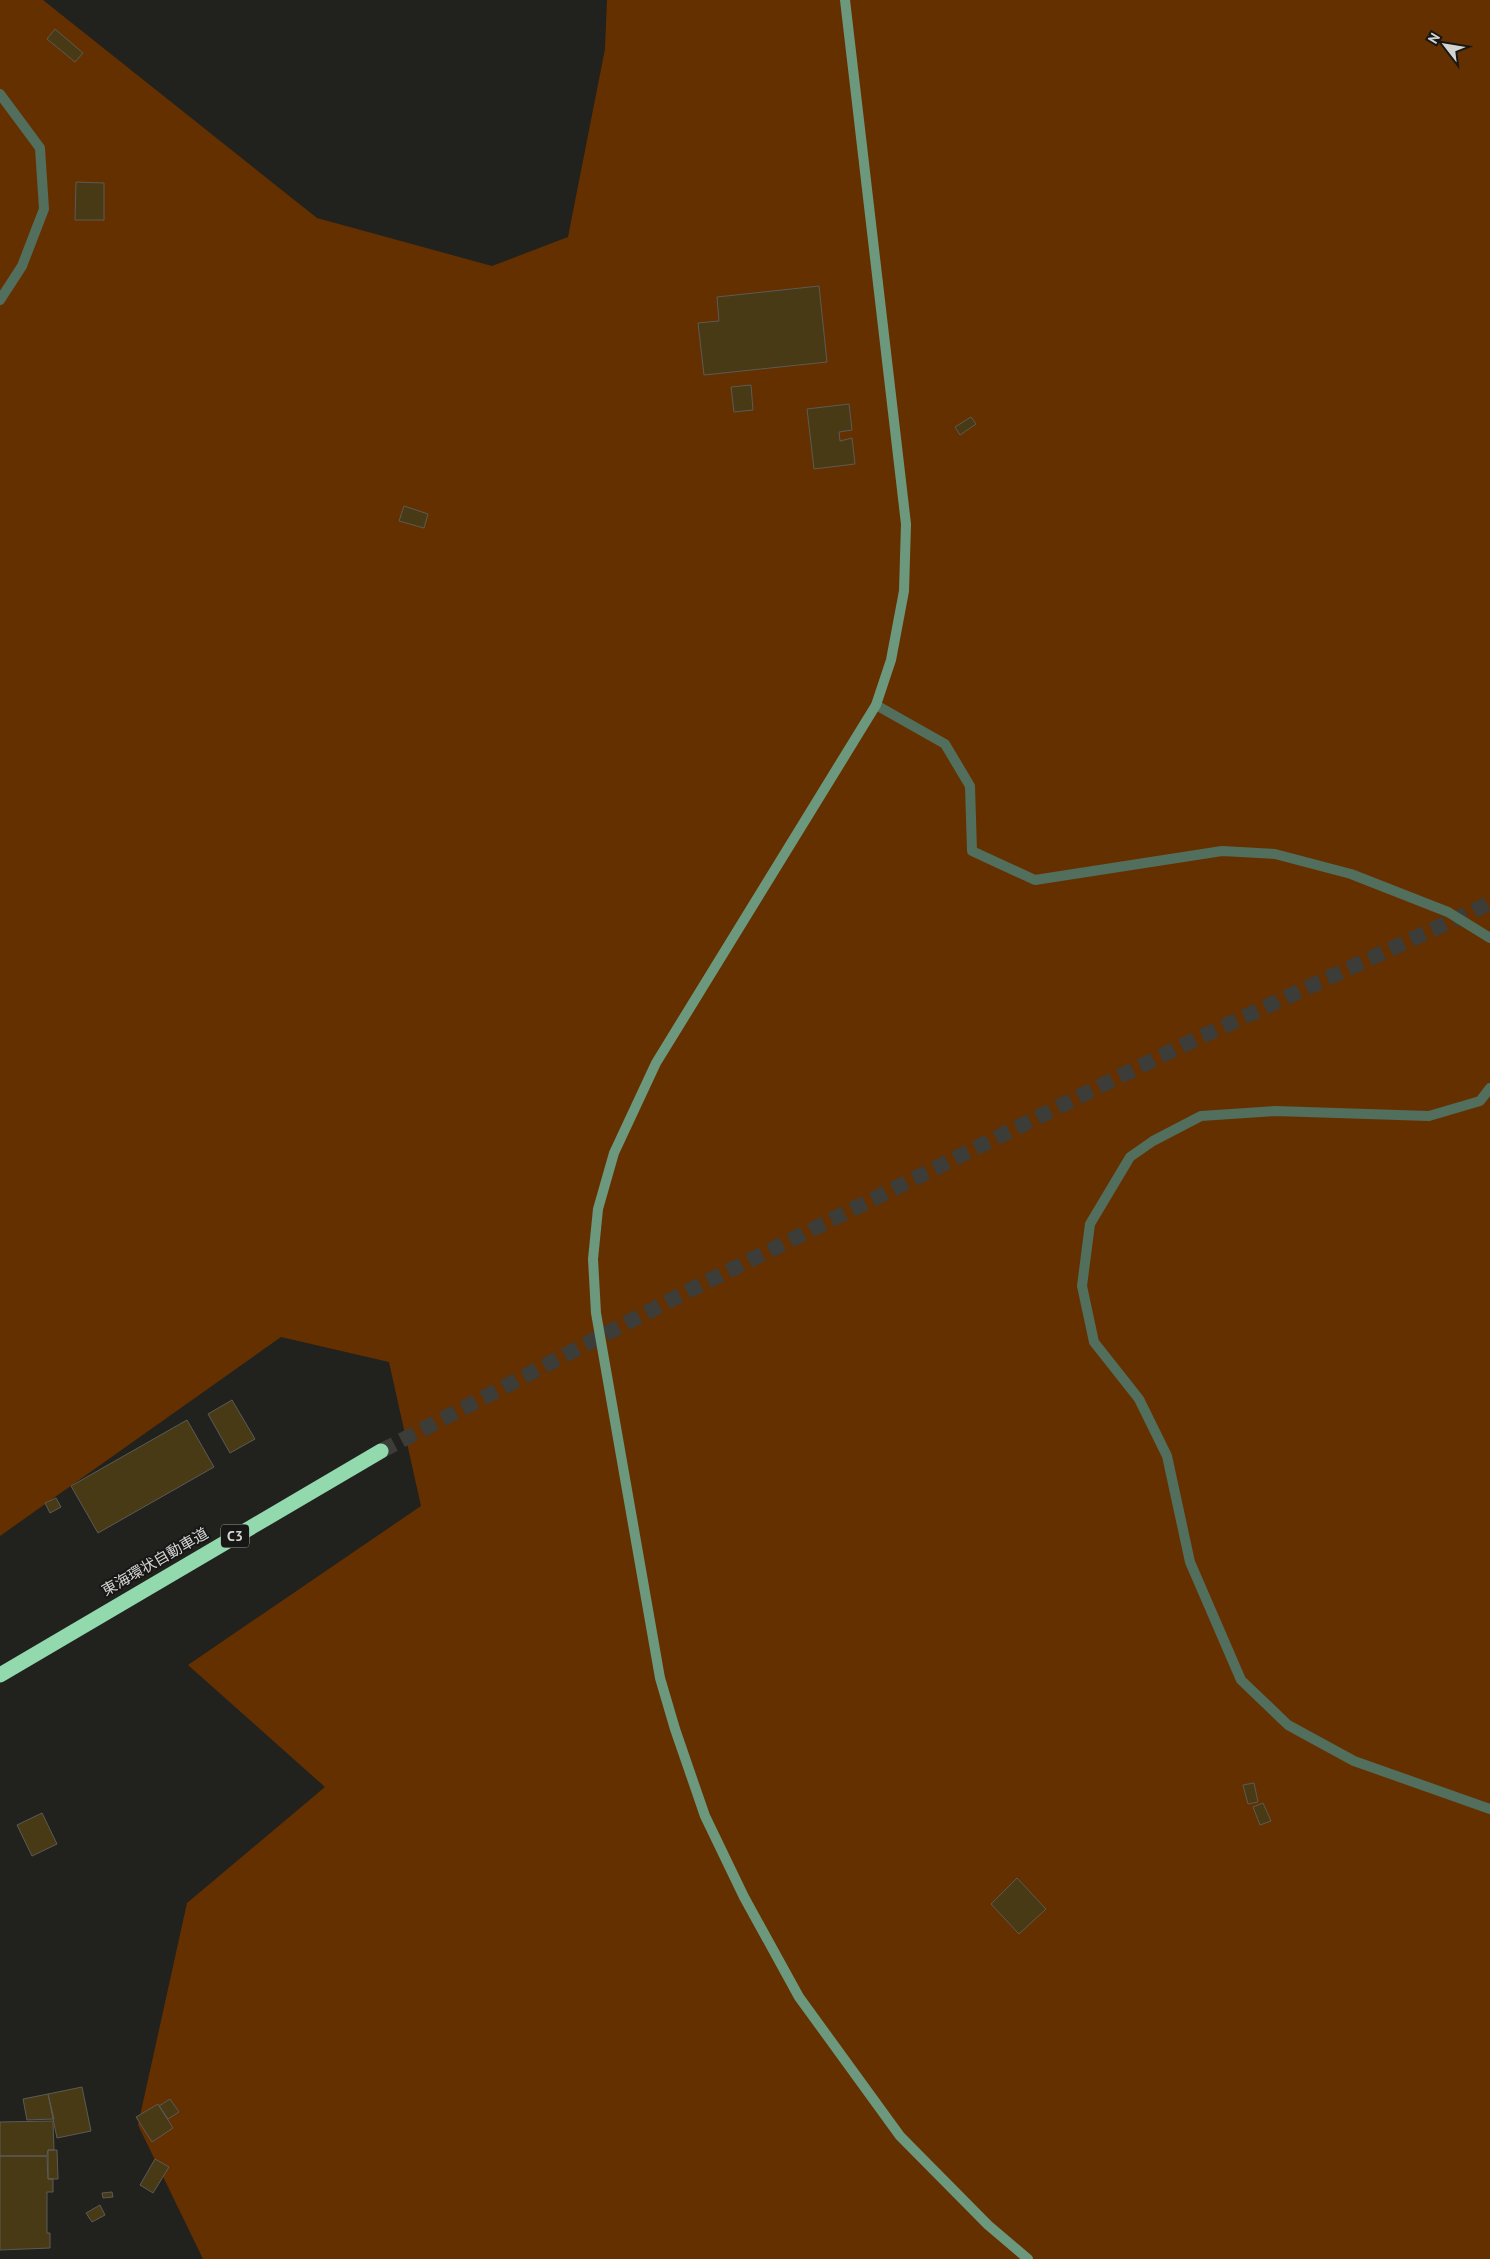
<svg xmlns="http://www.w3.org/2000/svg" width="1490" height="2259" font-family="'PT Sans','Noto Sans JP',sans-serif">
<style>
.green{fill:#653000}
.building{fill:#483a14;stroke:#5c5a56}
.lines{fill:none;stroke-linecap:round;stroke-linejoin:round}
.highway-tunnel{stroke:#3c3d39;stroke-width:15;stroke-dasharray:15 8;stroke-linecap:butt}
.street{stroke:#526e5c;stroke-width:10}
.secondary{stroke:#6c997d;stroke-width:10}
.highway{stroke:#92daae;stroke-width:15}
.labels{text-anchor:middle;stroke-width:4;stroke-linejoin:round;paint-order:stroke}
.shield{fill:#171815;stroke:#9b9c9a;stroke-width:1}
.shield-label{font-size:14px;font-weight:bold;fill:#d4d5d3}
.street-label{font-size:15px;fill:#d4d5d3;stroke:#171815}
</style>
<rect width="100%" height="100%" fill="#21221e"/>
<path class="green" d="M0 0H43L317 218 492 266 568 237 605 49 607 0H1490V2259H203L138 2125 187 1903 325 1787 188 1665 421 1506 389 1362 281 1337 0 1536Z"/>
<path class="building" d="M55 29 83 53 75 62 47 39Z
M76 182 104 183V220H75Z
M819 286 827 362 704 375 698 323 719 321 717 297Z
M751 385 753 410 734 412 731 387Z
M849 404 852 430 839 432 840 441 852 438 855 464 814 469 807 409Z
M971 417 976 424 960 435 955 427Z
M404 506 428 514 424 528 399 521Z
M232 1400 255 1439 230 1453 208 1414Z
M187 1420 214 1467 98 1533 71 1486Z
M56 1498 61 1507 50 1513 45 1503Z
M1254 1783 1258 1802 1248 1804 1243 1785Z
M1263 1803 1271 1821 1260 1825 1253 1807Z
M42 1813 57 1844 32 1856 17 1825Z
M1017 1878 1046 1909 1019 1934 991 1904Z
M82 2087 91 2131 57 2138 48 2094Z
M48 2094 54 2119 27 2120 23 2099Z
M170 2099 179 2112 168 2119 159 2106Z
M158 2104 173 2128 152 2142 136 2117Z
M53 2121 54 2150H48L47 2156H0V2122Z
M48 2150H57L58 2179H48Z
M0 2156H47L48 2179H53V2192H47V2233H50V2248L0 2250Z
M155 2159 169 2167 153 2193 140 2185Z
M112 2192 113 2197 103 2198 102 2193Z
M100 2205 105 2215 92 2222 86 2213Z"/>
<g class="lines">
<path class="highway-tunnel" d="M381 1451 688 1291 1179 1047 1490 903"/>
<path class="street" d="M0 94 40 148 44 209 22 266 0 300
M876 705 945 744 970 786 972 851 1035 880 1222 851 1275 854 1351 874 1448 912 1490 938
M1490 1088 1480 1101 1429 1116 1275 1111 1201 1116 1153 1141 1130 1157 1090 1224 1082 1286 1094 1342 1139 1399 1167 1456 1190 1562 1241 1680 1288 1725 1354 1761 1490 1809"/>
<path class="secondary" d="M845 0 906 524 904 591 891 660 876 705 656 1063 614 1153 598 1209 593 1259 596 1313 660 1678 675 1729 705 1816 744 1897 799 1997 900 2136 988 2225 1028 2259"/>
<path class="highway" d="M0 1675 381 1451"/>
</g>
<g class="labels">
<rect class="shield" x="221" y="1524.5" width="28" height="23" rx="4"/>
<g class="shield-label">
<text x="235" y="1541">C3</text>
</g>
<g class="street-label">
<text transform="translate(155 1562) rotate(-30)" y="5">東海環状自動車道</text>
</g>
</g>
<g transform="translate(1445 45) rotate(301)" stroke="#171815" stroke-width="4" paint-order="stroke">
<path d="M0-4L9 19L0 12L-9 19Z" fill="#d4d5d3"/>
<text y="-8" font-size="14" font-weight="bold" text-anchor="middle" fill="#d4d5d3">N</text>
</g>
</svg>
